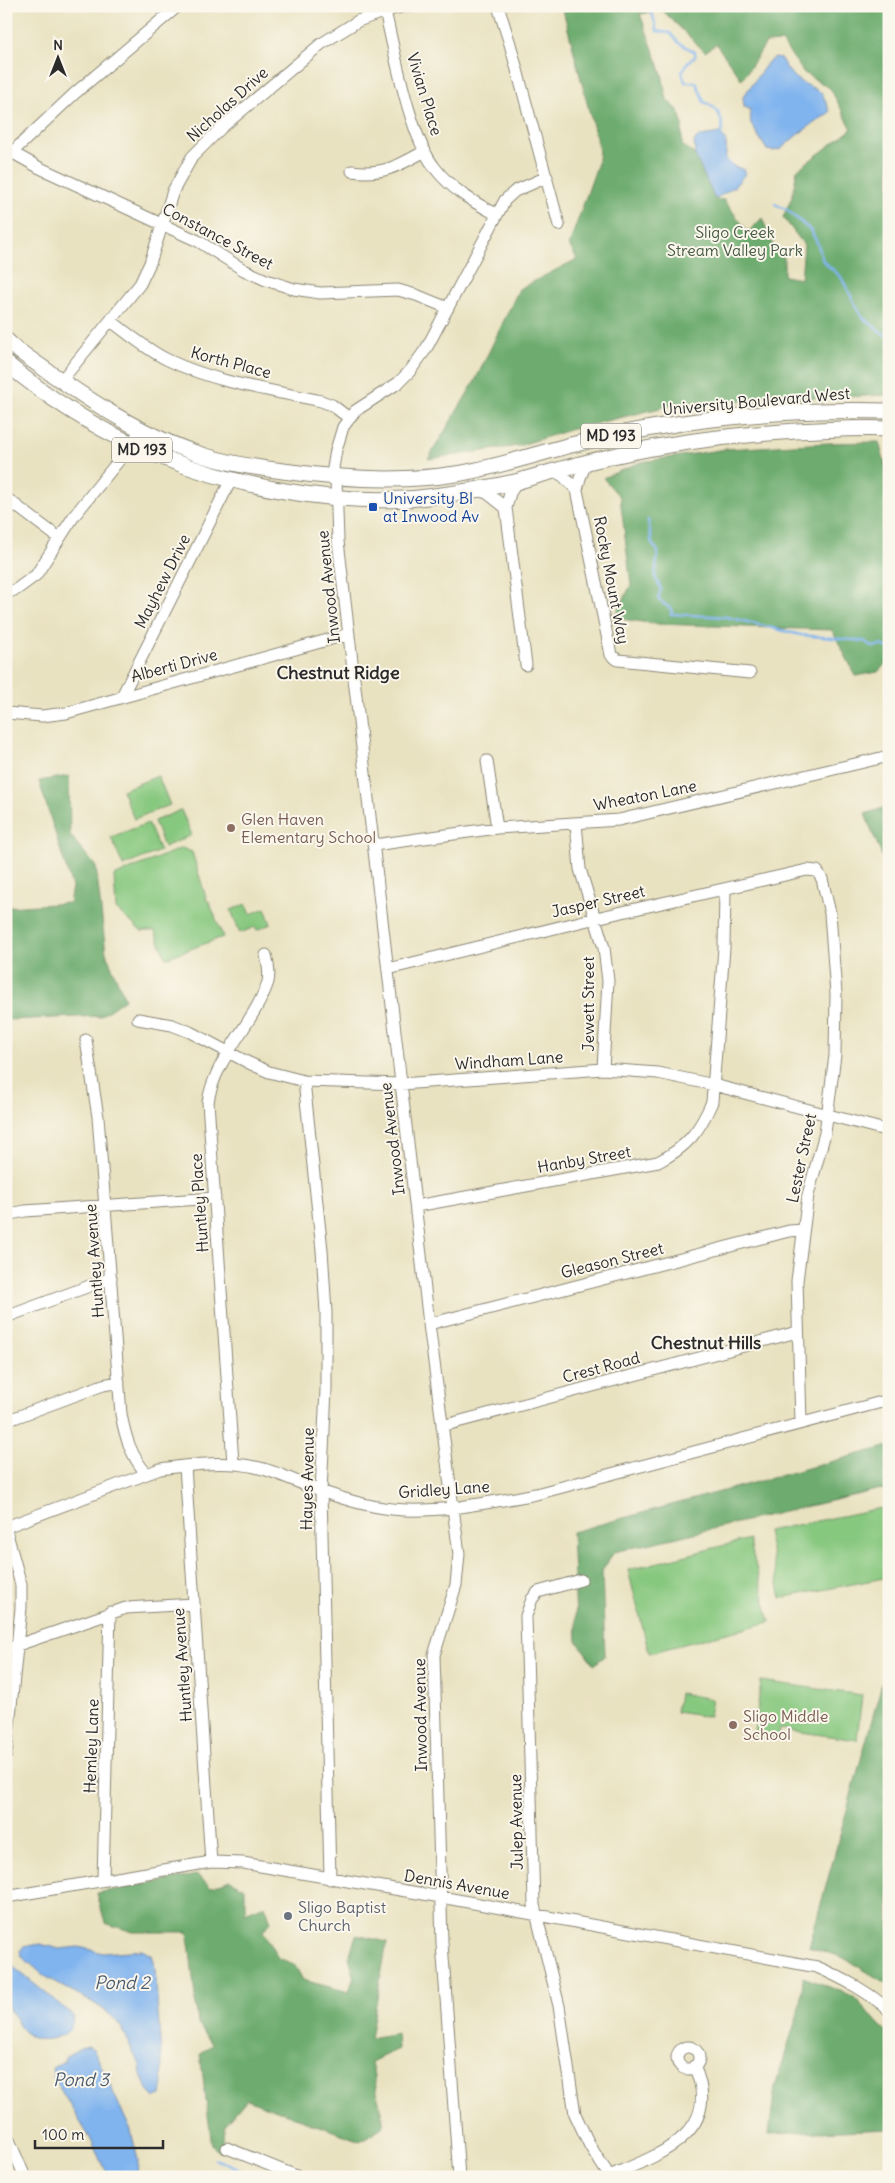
<svg xmlns="http://www.w3.org/2000/svg" width="895" height="2183" font-family="Delius,sans-serif">
<style>
.green{fill:#87c87f;stroke:#597a55}
.forest{fill:#6dac6e;stroke:#4c6c4c;fill-rule:evenodd}
.water{fill:#80b4ee;stroke:#56708c}
.lines{fill:none;stroke-linecap:round;stroke-linejoin:round}
.stream{stroke:#80b4ee;stroke-width:2.5}
.minor-casing{stroke:#8a8676;stroke-width:13}
.major-casing{stroke:#8a8676;stroke-width:17}
.minor{stroke:#fff;stroke-width:11}
.major{stroke:#fff;stroke-width:15}
.transit-dot{fill:#1a4fb4;stroke:#fbf7ec;stroke-width:2}
.education-dot{fill:#8d6e63;stroke:#fbf7ec;stroke-width:2}
.worship-dot{fill:#6b7280;stroke:#fbf7ec;stroke-width:2}
.labels{text-anchor:middle;stroke-width:4;stroke-linejoin:round;paint-order:stroke}
.shield{fill:#fbf7ec;stroke:#696865;stroke-width:1}
.shield-label{font-size:15px;font-weight:bold;fill:#2b2b2b}
.street-label{font-size:16px;fill:#2b2b2b;stroke:#fbf7ec}
.park-label{font-size:16px;fill:#475a44;stroke:#fbf7ec}
.transit-label{font-size:16px;fill:#164399;stroke:#fbf7ec;text-anchor:start}
.education-label{font-size:16px;fill:#785e54;stroke:#fbf7ec;text-anchor:start}
.worship-label{font-size:16px;fill:#5b616d;stroke:#fbf7ec;text-anchor:start}
.neighbourhood-label{font-size:18px;font-weight:bold;fill:#2b2b2b;stroke:#fbf7ec}
.water-label{font-size:18px;font-style:italic;fill:#495b6f;stroke:#fbf7ec}
</style>
<rect width="100%" height="100%" fill="#fbf7ec"/>
<filter id="ink" filterUnits="userSpaceOnUse"><feTurbulence type="fractalNoise" baseFrequency=".02" numOctaves="2"/><feDisplacementMap in="SourceGraphic" scale="10" xChannelSelector="R" yChannelSelector="G"/><feConvolveMatrix kernelMatrix="1 2 1 2 8 2 1 2 1" color-interpolation-filters="sRGB"/></filter>
<filter id="wash" filterUnits="userSpaceOnUse"><feTurbulence type="fractalNoise" baseFrequency=".0096" numOctaves="4" result="noise"/><feDisplacementMap in="SourceGraphic" scale="20" xChannelSelector="R" yChannelSelector="G"/><feGaussianBlur stdDeviation="1.12" result="paint"/><feColorMatrix in="noise" values="0 0 0 0 0 0 0 0 0 0 0 0 0 0 0 0 0 1.4 0 .05"/><feComposite in="paint" operator="in"/></filter>
<g filter="url(#wash)">
<rect width="100%" height="100%" fill="#e9e2c1"/>
<path class="green" d="M158 776 170 805 134 819 122 790Z
M181 810 192 835 164 847 154 821Z
M148 823 160 851 123 866 111 837Z
M182 848 192 852 207 901H209L223 937 166 958 155 931H141L116 909 114 876Z
M246 904 251 914 265 908 271 924 257 930 255 927 240 933 231 910Z
M881 1508 889 1545V1577L781 1598 767 1531Z
M749 1539 770 1622 649 1653 628 1570Z
M761 1681 862 1695 857 1740 780 1729 778 1739 754 1736Z
M679 1693 712 1699 709 1717 676 1712Z"/>
<path class="forest" d="M562 6H889V395L681 403 569 430 518 446 428 459 475 381 519 289 577 259 569 245 598 163 599 149ZM662 10 705 52 716 44 742 80 766 43 782 42 804 73 830 88 852 129 797 170 792 197 783 217 804 245 801 279 784 276V257L775 249 762 218 748 232 724 200 715 199 695 155 682 145V124L679 111 667 100 662 74 640 14Z
M879 442 889 479V660L878 672 856 676 832 630 657 624 614 618 631 585 620 497 603 478 641 462 726 449 828 443Z
M69 776 70 835 96 867 106 953 125 999 101 1016 6 1020V907L69 903 72 887 39 781Z
M889 806V873L865 814Z
M889 1446V1494L881 1489 614 1552 602 1571 605 1656 594 1665 577 1641 572 1532Z
M889 1658V1985L842 1957 809 1947Z
M197 1875 211 1887 230 1880 245 1888V1913L265 1905 271 1922 263 1931 278 1958 294 1964 303 1980 349 1992 354 1976 349 1957 356 1935 387 1942 370 2038 397 2033 398 2049 371 2062 384 2126 360 2141 247 2099 225 2125 220 2152 212 2146 200 2054 212 2044 198 2024 188 1932H133L105 1923 97 1893Z
M803 1977 853 1996 889 2035V2129L769 2134 775 2087 801 2003Z"/>
<path class="water" d="M774 58 781 59C796 84 798 79 822 93L830 112 797 135 781 149 773 151 767 150 751 124 750 109 744 107 743 97 768 62Z
M720 133C730 143 725 149 726 160L735 167 743 169 745 174 734 187 715 199 695 155 694 141 701 136Z
M40 1944 59 1949 79 1947 103 1953 142 1950 151 1955 155 1969 163 2083 161 2096 155 2098C146 2088 140 2078 140 2064 130 2051 128 2035 118 2023 104 2005 72 1992 53 1981 41 1975 32 1964 22 1957L20 1951 23 1947Z
M6 1961 74 2016C73 2020 72 2024 71 2027 65 2039 39 2043 29 2036 22 2031 14 2018 10 2011 3 1998 6 1976 6 1961Z
M89 2046 94 2050 131 2131 138 2160 137 2177H108L90 2138 54 2079 52 2068 64 2061 65 2057 80 2048Z"/>
<g class="lines">
<path class="stream" d="M646 6 653 16 657 31 670 33 679 43 695 52V57L688 62 682 72 685 82H696L704 102C718 108 721 115 723 130L720 134
M775 204 787 210 810 230 817 242 823 261 841 277 862 317 889 338
M648 520 652 544 658 551 655 577 661 589 658 599 672 610 671 614 727 617 801 635 864 641 873 647 881 645 889 648
M215 2159 255 2177"/>
</g>
</g>
<g filter="url(#ink)">
<g class="lines">
<g class="minor-casing">
<path id="minor" d="M498 6 510 44 559 225
M385 11C395 53 409 135 435 168 451 189 473 202 496 214
M13 153 40 168 198 241 244 270 266 280 294 289 320 293 398 290 416 295 448 308
M6 158 74 94 178 6
M352 171C384 175 398 166 425 151
M111 321C130 335 147 350 168 360 216 383 270 390 321 401L332 405 349 418
M61 381 140 284 150 263 173 191 192 157 221 128 321 44 358 21 385 11 406 6
M587 461 580 478 577 490 611 655 618 660 750 673
M553 470 563 476 577 490
M518 481 510 493 506 508 526 665
M476 490 487 493 506 508
M6 498 59 538
M6 593 17 589 36 575 74 516 124 454 141 430
M122 696 231 480
M6 713 42 716 66 713 349 634
M487 761 497 828
M576 823 580 869 604 948 608 981 603 1069
M374 845 497 828 619 820 889 756
M388 969 596 918 807 870 817 871 822 879 830 913 836 994 835 1055 825 1133 808 1195 797 1281 801 1423
M138 1019 172 1025 190 1032 249 1063 269 1072 304 1081 401 1084 603 1069 658 1073 714 1085 889 1131
M86 1040 98 1117 121 1414C125 1436 131 1457 147 1474
M304 1081 322 1250 326 1312V1390L321 1491 330 1879
M416 1206 658 1162C687 1147 699 1132 712 1102L724 948 725 889
M6 1215 25 1211 215 1198
M6 1317 111 1278
M429 1324 789 1231 803 1230
M6 1421 103 1385 119 1382
M442 1426 797 1332
M233 1463 208 1102C215 1057 254 1024 268 982 270 973 268 964 266 955
M185 1466 211 1862
M6 1527 160 1469C191 1465 224 1460 255 1467 272 1470 288 1478 305 1485 333 1496 362 1506 392 1509 437 1514 492 1502 536 1494L889 1400
M6 1530 21 1585V1608L6 1755
M581 1580 538 1592 532 1599 526 1616 534 1905 559 2006 575 2114 590 2146 610 2177
M6 1649 126 1608 194 1604
M103 1880 110 1612
M6 1897 211 1862 243 1863 441 1897 817 1967C844 1979 867 1991 889 2010
M677 2058a11 11 0 1 1 22 0a11 11 0 1 1-22 0Z
M6 2133 25 2177
M227 2148 299 2177
M459 2177 442 1943 434 1655 456 1585 459 1554 429 1324 338 541 336 479 333 468 336 450 343 427 355 411 398 383 410 371 426 349 505 200 515 191 547 177
M607 2177C656 2156 725 2134 694 2066"/>
</g>
<g class="major-casing">
<path id="major" d="M6 340 16 349C74 390 133 433 202 455 228 463 256 468 283 471 340 479 398 483 456 474 493 468 530 456 567 446 595 439 623 433 652 428 729 414 810 409 889 411
M6 363C89 432 178 473 285 491 332 499 380 503 427 497 458 493 489 488 519 481 550 472 581 463 613 456 673 442 734 435 796 431 827 430 858 427 889 429"/>
</g>
<use href="#minor" class="minor"/>
<use href="#major" class="major"/>
</g>
</g>
<rect class="transit-dot" x="368" y="502" width="10" height="10" rx="2.5"/>
<g class="education-dot">
<circle cx="231" cy="828" r="5"/>
<circle cx="733" cy="1725" r="5"/>
</g>
<circle class="worship-dot" cx="288" cy="1916" r="5"/>
<g class="labels">
<g class="shield">
<rect x="581" y="423.5" width="60" height="25" rx="4"/>
<rect x="112" y="437.5" width="60" height="25" rx="4"/>
</g>
<g class="shield-label">
<text x="611" y="441">MD 193</text>
<text x="142" y="455">MD 193</text>
</g>
<g class="street-label">
<text transform="translate(425 94) rotate(73)" y="6">Vivian Place</text>
<text transform="translate(227 104) rotate(-42)" y="6">Nicholas Drive</text>
<text transform="translate(218 236) rotate(28)" y="6">Constance Street</text>
<text transform="translate(231 362) rotate(15)" y="6">Korth Place</text>
<text transform="translate(756 401) rotate(-5)" y="6">University Boulevard West</text>
<text transform="translate(612 580) rotate(79)" y="6">Rocky Mount Way</text>
<text transform="translate(162 581) rotate(-63)" y="6">Mayhew Drive</text>
<text transform="translate(328 587) rotate(-96)" y="6">Inwood Avenue</text>
<text transform="translate(174 665) rotate(-15)" y="6">Alberti Drive</text>
<text transform="translate(645 795) rotate(-11)" y="6">Wheaton Lane</text>
<text transform="translate(598 901) rotate(-13)" y="6">Jasper Street</text>
<text transform="translate(588 1004) rotate(-90)" y="6">Jewett Street</text>
<text transform="translate(509 1060) rotate(-4)" y="6">Windham Lane</text>
<text transform="translate(392 1139) rotate(-97)" y="6">Inwood Avenue</text>
<text transform="translate(801 1158) rotate(-78)" y="6">Lester Street</text>
<text transform="translate(584 1159) rotate(-10)" y="6">Hanby Street</text>
<text transform="translate(199 1203) rotate(-94)" y="6">Huntley Place</text>
<text transform="translate(612 1260) rotate(-14)" y="6">Gleason Street</text>
<text transform="translate(94 1261) rotate(-94)" y="6">Huntley Avenue</text>
<text transform="translate(601 1367) rotate(-15)" y="6">Crest Road</text>
<text transform="translate(307 1479) rotate(-89)" y="6">Hayes Avenue</text>
<text transform="translate(444 1489) rotate(-4)" y="6">Gridley Lane</text>
<text transform="translate(182 1665) rotate(-94)" y="6">Huntley Avenue</text>
<text transform="translate(420 1715) rotate(-91)" y="6">Inwood Avenue</text>
<text transform="translate(91 1746) rotate(-88)" y="6">Hemley Lane</text>
<text transform="translate(516 1822) rotate(-91)" y="6">Julep Avenue</text>
<text transform="translate(457 1884) rotate(10)" y="6">Dennis Avenue</text>
</g>
<g class="park-label">
<text x="735" y="238">Sligo Creek<tspan x="735" dy="18">Stream Valley Park</tspan></text>
</g>
<g class="transit-label">
<text x="383" y="504">University Bl<tspan x="383" dy="18">at Inwood Av</tspan></text>
</g>
<g class="education-label">
<text x="241" y="825">Glen Haven<tspan x="241" dy="18">Elementary School</tspan></text>
<text x="743" y="1722">Sligo Middle<tspan x="743" dy="18">School</tspan></text>
</g>
<g class="worship-label">
<text x="298" y="1913">Sligo Baptist<tspan x="298" dy="18">Church</tspan></text>
</g>
<g class="neighbourhood-label">
<text x="338" y="679">Chestnut Ridge</text>
<text x="706" y="1349">Chestnut Hills</text>
</g>
<g class="water-label">
<text x="122" y="1989">Pond 2</text>
<text x="81" y="2086">Pond 3</text>
</g>
</g>
<rect width="895" height="2183" fill="none" stroke="#fbf7ec" stroke-width="25"/>
<g transform="translate(58 58)" stroke="#fbf7ec" stroke-width="4" paint-order="stroke">
<path d="M0-4L9 19L0 12L-9 19Z" fill="#2b2b2b"/>
<text y="-8" font-size="14" font-weight="bold" text-anchor="middle" fill="#2b2b2b">N</text>
</g>
<path d="M35 2140v8h128v-8" fill="none" stroke="#2b2b2b" stroke-width="2.5"/>
<text x="42" y="2140" font-size="15" fill="#2b2b2b" stroke="#fbf7ec" stroke-width="4" paint-order="stroke">100 m</text>
</svg>
